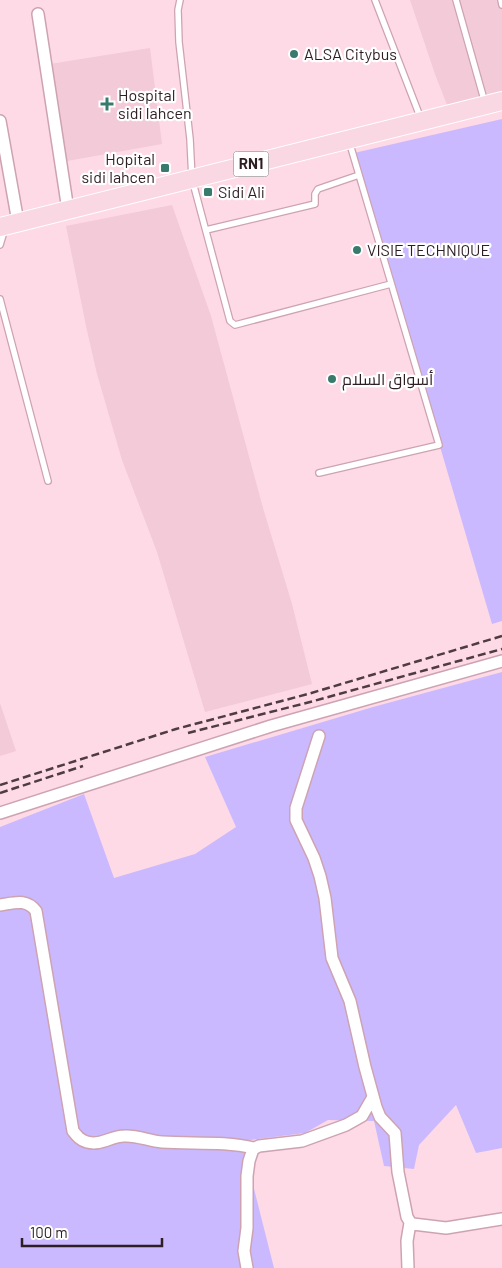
<svg xmlns="http://www.w3.org/2000/svg" width="502" height="1268" font-family="Barlow,Cairo,sans-serif">
<style>
.built{fill:#f3cad7}
.green{fill:#cbb9ff}
.lines{fill:none;stroke-linecap:round;stroke-linejoin:round}
.lane-casing{stroke:#cda3b2;stroke-width:8}
.street-casing{stroke:#cda3b2;stroke-width:14}
.primary-casing{stroke:#fff;stroke-width:20}
.lane{stroke:#fff;stroke-width:5.5}
.street{stroke:#fff;stroke-width:11}
.primary{stroke:#f9d7e3;stroke-width:18}
.rail{stroke:#4e3c42;stroke-width:2.5;stroke-dasharray:8 4;stroke-linecap:butt}
.poi-dot{fill:#387a6b;stroke:#fff;stroke-width:2}
.labels{text-anchor:middle;stroke-width:4.5;stroke-linejoin:round;paint-order:stroke}
.shield{fill:#fff;stroke:#6c6265;stroke-width:1}
.shield-label{font-size:15px;font-weight:bold;fill:#2d1e23}
.poi-label{font-size:16px;fill:#2d1e23;stroke:#fff;text-anchor:start}
</style>
<rect width="100%" height="100%" fill="#fedae6"/>
<path class="built" d="M410 0H502V97L449 110 435 74Z
M150 48 162 144 67 161 50 64Z
M172 205 211 316 263 508 292 604 312 684 205 712 157 552 122 460 97 374 86 326 66 226Z
M0 703 16 751 0 756Z"/>
<path class="green" d="M502 119V621L492 624 354 153Z
M502 672V1148L476 1153 456 1105 419 1145 414 1169 384 1166 374 1121 328 1120 305 1133 242 1141 274 1268H0V827L84 794 114 878 195 854 236 827 205 757 373 707Z"/>
<g class="lines">
<g class="lane-casing">
<path id="lane" d="M180 0 178 10 179 42 190 139 192 179 230 321 235 325 391 284
M375 0 421 119
M456 0 485 103
M501 0 502 5
M206 230 315 204V194L318 189 359 175
M0 245 3 235V228
M0 299 48 481
M319 473 439 445 349 141"/>
</g>
<g class="street-casing">
<path id="street" d="M38 14 68 210
M0 121 18 222
M319 736 296 808V820L314 858 320 876 325 898 332 958 350 1001 365 1067 376 1107 380 1117 395 1133 398 1172 407 1217 410 1222 413 1224 446 1228 502 1219
M0 813 271 726 502 661
M0 905C14 903 26 898 36 911L73 1131C77 1136 80 1140 87 1142 101 1146 111 1136 124 1136 137 1135 149 1141 162 1142 193 1144 224 1141 254 1148
M247 1268 244 1251 247 1228V1176L249 1161 253 1149 259 1146 302 1141 346 1125 362 1116 373 1097
M408 1268 407 1241 410 1223"/>
</g>
<g class="primary-casing">
<path id="primary" d="M0 227 502 101"/>
</g>
<use href="#lane" class="lane"/>
<use href="#street" class="street"/>
<use href="#primary" class="primary"/>
<path class="rail" d="M188 733 310 702 502 649
M0 785 176 729 308 694 502 636
M0 793 83 766"/>
</g>
<g class="poi-dot">
<circle cx="294" cy="54" r="5"/>
<path d="M104.5 96.5h5v5h5v5h-5v5h-5v-5h-5v-5h5z"/>
<rect x="160" y="163" width="10" height="10" rx="2.5"/>
<rect x="203" y="187" width="10" height="10" rx="2.5"/>
<circle cx="357" cy="250" r="5"/>
<circle cx="332" cy="379" r="5"/>
</g>
<g class="labels">
<rect class="shield" x="233.5" y="151.5" width="35" height="25" rx="4"/>
<g class="shield-label">
<text x="251" y="169">RN1</text>
</g>
<g class="poi-label">
<text x="304" y="60">ALSA Citybus</text>
<text x="118" y="101">Hospital<tspan x="118" dy="18">sidi lahcen</tspan></text>
<text x="155" y="165" text-anchor="end">Hopital<tspan x="155" dy="18">sidi lahcen</tspan></text>
<text x="218" y="198">Sidi Ali</text>
<text x="367" y="256">VISIE TECHNIQUE</text>
<text x="342" y="385">أسواق السلام</text>
</g>
</g>
<path d="M22 1238v8h140v-8" fill="none" stroke="#2d1e23" stroke-width="2.5"/>
<text x="30" y="1238" font-size="15" fill="#2d1e23" stroke="#ffffff" stroke-width="4" paint-order="stroke">100 m</text>
</svg>
